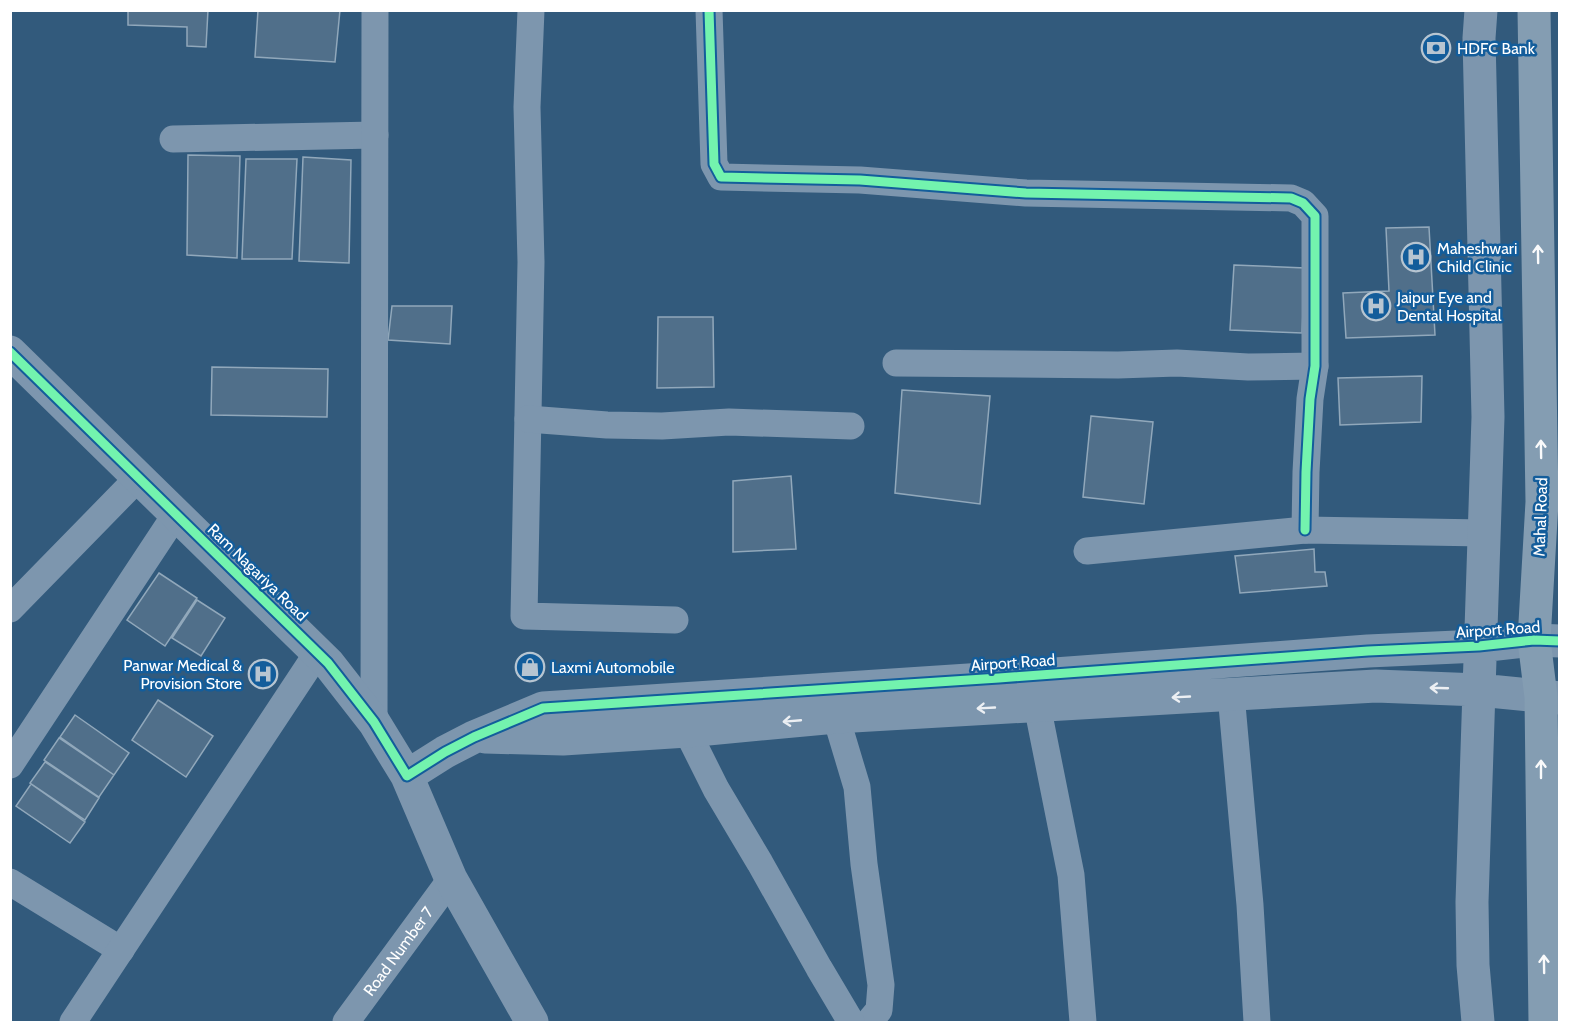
<svg xmlns="http://www.w3.org/2000/svg" width="1570" height="1033" font-family="Cabin,sans-serif">
<style>
.building{fill:#506f8a;stroke:#91a8bb;stroke-width:1.5}
.lines{fill:none;stroke-linecap:round;stroke-linejoin:round}
.minor{stroke:#7d96ae;stroke-width:27}
.tertiary{stroke:#7d96ae;stroke-width:33}
.secondary{stroke:#849db2;stroke-width:33}
.cycleway-casing{stroke:#135d9b;stroke-width:13}
.cycleway{stroke:#73f3ae;stroke-width:9}
.oneway{stroke:#f9fafb}
.oneway2{stroke:#eceff3}
.labels{text-anchor:middle;stroke-width:5;stroke-linejoin:round;paint-order:stroke}
.poi-label{font-size:16px;fill:#fff;stroke:#135d9b;text-anchor:start}
.street-label{font-size:16px;fill:#fff;stroke:#135d9b}
</style>
<rect width="100%" height="100%" fill="#325a7c"/>
<path class="building" d="M128 10H208L206 47 187 46V27L128 25Z
M258 10H340L335 62 255 57Z
M188 155 240 156 237 258 187 255Z
M303 157 351 160 349 263 299 261Z
M246 159H297L292 259H242Z
M1429 227 1435 335 1346 338 1343 293 1389 291 1386 228Z
M1234 265 1305 268 1302 333 1230 330Z
M392 306H452L450 344 388 340Z
M658 317H713L714 387 657 388Z
M212 367 328 369 327 417 211 415Z
M1422 376 1421 422 1340 425 1338 378Z
M902 390 990 396 980 504 895 493Z
M1091 416 1153 422 1144 504 1083 497Z
M791 476 796 549 733 552V481Z
M1314 549 1315 572H1325L1327 586 1240 593 1235 556Z
M159 573 197 598 165 646 127 620Z
M197 600 225 618 201 656 172 638Z
M158 700 213 736 186 777 132 740Z
M75 715 129 753 114 775 60 737Z
M59 738 114 775 99 797 44 760Z
M45 762 99 798 85 820 30 783Z
M31 784 85 822 70 843 16 806Z"/>
<g class="lines">
<g class="minor">
<path d="M531 10 527 107 531 262 524 616 675 620"/>
<path d="M709 10 714 164 721 177 860 180 1026 193 1291 198 1303 203 1315 216V366L1310 399 1306 472 1305 530"/>
<path d="M173 139 375 135"/>
<path d="M896 363 1118 365 1177 363 1248 367 1315 366"/>
<path d="M528 419 607 425 662 426 729 422 851 426"/>
<path d="M1087 551 1305 530 1484 533"/>
<path d="M10 609 139 477"/>
<path d="M1231 694 1250 905 1257 1022"/>
<path d="M1037 705 1071 875 1083 1022"/>
<path d="M836 717 857 787 864 864 881 985 879 1010 869 1022"/>
<path d="M374 722 375 10"/>
<path d="M687 731 716 789 760 863 819 968 851 1022"/>
<path d="M10 765 176 514"/>
<path d="M10 882 121 950"/>
<path d="M73 1022 318 652"/>
<path id="s1" d="M346 1022 451 879"/>
</g>
<path class="tertiary" d="M10 352 328 663 374 722 407 776 445 752 474 737 543 708 999 678 1368 651 1479 646 1534 640 1560 641
M485 737 563 739 687 731 836 717 1376 686 1479 690 1560 698
M407 776 451 879 532 1022
M1478 1022 1473 965 1472 902 1488 417 1479 38 1481 10"/>
<path class="secondary" d="M1534 10 1542 502 1534 640 1541 697 1545 1022"/>
<g class="cycleway-casing">
<path id="cycleway" d="M709 10 714 164 721 177 860 180 1026 193 1291 198 1303 203 1315 216V366L1310 399 1306 472 1305 530
M10 352 328 663 374 722 407 776 445 752 474 737 543 708 999 678 1368 651 1479 646 1534 640 1560 641"/>
</g>
<use href="#cycleway" class="cycleway"/>
</g>
<defs><path id="oneway-shaft" d="M-6 0H5M1.5-3L5.5 0L1.5 3" fill="none" stroke-width="1.6" stroke-linecap="round" stroke-linejoin="round" transform="scale(1.5)"/></defs>
<g class="oneway">
<use href="#oneway-shaft" transform="translate(1538 254) rotate(-91)"/>
<use href="#oneway-shaft" transform="translate(1541 449) rotate(-91)"/>
<use href="#oneway-shaft" transform="translate(1541 769) rotate(-90)"/>
<use href="#oneway-shaft" transform="translate(1544 964) rotate(-91)"/>
</g>
<g class="oneway2">
<use href="#oneway-shaft" transform="translate(1439 688) rotate(-178)"/>
<use href="#oneway-shaft" transform="translate(1181 697) rotate(177)"/>
<use href="#oneway-shaft" transform="translate(986 708) rotate(177)"/>
<use href="#oneway-shaft" transform="translate(792 721) rotate(175)"/>
</g>
<defs>
<g id="bank-ring" transform="scale(1.5)"><circle r="9.5" fill="#135d9b" stroke="#b7c5d1" stroke-width="1.5"/><path d="M-6-4H6V4H-6ZM0-2.3a2.3 2.3 0 1 0 0 4.6a2.3 2.3 0 1 0 0-4.6Z" fill="#b7c5d1"/></g>
<g id="hospital-ring" transform="scale(1.5)"><circle r="9.5" fill="#135d9b" stroke="#b7c5d1" stroke-width="1.5"/><path d="M-5-5h3v3.5h4V-5h3V5h-3V1.5h-4V5h-3Z" fill="#b7c5d1"/></g>
<g id="shop-ring" transform="scale(1.5)"><circle r="9.5" fill="#135d9b" stroke="#b7c5d1" stroke-width="1.5"/><path d="M-5-2.5h2.3a2.7 3.5 0 0 1 5.4 0H5L5.5 6h-11ZM-1.5-2.5h3a1.5 2.3 0 0 0-3 0Z" fill="#b7c5d1"/></g>
</defs>
<g fill-rule="evenodd">
<use href="#bank-ring" x="1436" y="48"/>
<use href="#hospital-ring" x="1416" y="257"/>
<use href="#hospital-ring" x="1376" y="306"/>
<use href="#shop-ring" x="530" y="667"/>
<use href="#hospital-ring" x="263" y="674"/>
</g>
<g class="labels">
<g class="poi-label">
<text x="1457" y="54">HDFC Bank</text>
<text x="1437" y="254">Maheshwari<tspan x="1437" dy="18">Child Clinic</tspan></text>
<text x="1397" y="303">Jaipur Eye and<tspan x="1397" dy="18">Dental Hospital</tspan></text>
<text x="242" y="671" text-anchor="end">Panwar Medical &amp;<tspan x="242" dy="18">Provision Store</tspan></text>
<text x="551" y="673">Laxmi Automobile</text>
</g>
<g class="street-label">
<text transform="translate(1540 517) rotate(-88)" y="6">Mahal Road</text>
<text transform="translate(258 572) rotate(44)" y="6">Ram Nagariya Road</text>
<text transform="translate(1498 629) rotate(-4)" y="6">Airport Road</text>
<text transform="translate(1013 662) rotate(-4)" y="6">Airport Road</text>
<text dy="6" stroke="none"><textPath href="#s1" startOffset="88">Road Number 7</textPath></text>
</g>
</g>
<rect width="1570" height="1033" fill="none" stroke="#ffffff" stroke-width="24"/>
</svg>
